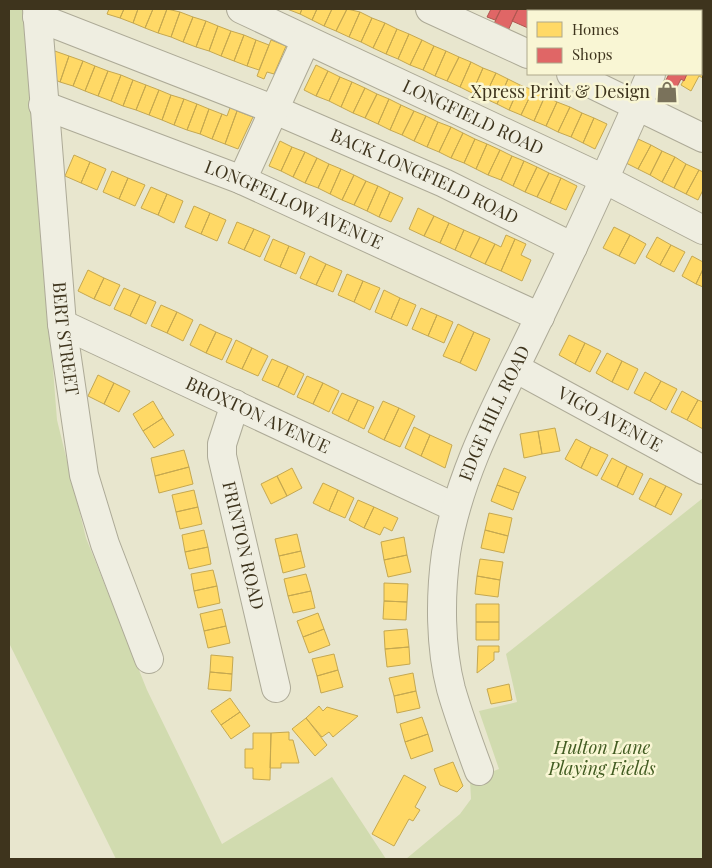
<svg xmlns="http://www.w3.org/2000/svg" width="712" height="868" font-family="'Playfair Display',serif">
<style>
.green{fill:#d1dbaf}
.homes{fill:#ffd966;stroke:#c5a850}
.shops{fill:#e06666;stroke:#af5750}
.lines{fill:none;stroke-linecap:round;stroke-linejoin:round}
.minor-casing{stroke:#adaa97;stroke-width:30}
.major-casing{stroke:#938f7e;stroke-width:30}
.minor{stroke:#efeee1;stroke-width:28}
.major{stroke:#e7e5d1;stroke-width:28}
.labels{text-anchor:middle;stroke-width:5;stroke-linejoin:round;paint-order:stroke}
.poi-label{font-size:18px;fill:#3e341d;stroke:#f9f6d4;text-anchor:end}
.street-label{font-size:18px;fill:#3e341d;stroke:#f9f6d4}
.park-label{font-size:18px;font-style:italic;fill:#425c22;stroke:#f9f6d4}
</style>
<rect width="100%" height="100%" fill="#e8e6ce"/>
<path class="green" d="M9 9H25L57 420 86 538 147 690 222 844 332 777 386 859H116L9 643Z
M703 498V859H406L460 814 471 799 470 780 499 769 479 711 517 702 506 654Z"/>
<path class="homes" d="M109 9H124L120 18 107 14Z
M124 9H138L133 23 120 18Z
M138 9H153L145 28 133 23Z
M153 9H167L158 33 145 28Z
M167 9 180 12 171 37 158 33Z
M287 9H302L300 14Z
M302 9H317L312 20 300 14Z
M317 9H332L324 26 312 20Z
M332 9H347L336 31 324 26Z
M347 9 360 12 349 37 336 31Z
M564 9H582L581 11H563Z
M582 9H599L598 11H581Z
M180 12 193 17 183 42 171 37Z
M360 12 372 18 361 42 349 37Z
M193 17 206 21 196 47 183 42Z
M372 18 385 23 373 48 361 42Z
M206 21 218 26 209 51 196 47Z
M385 23 397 29 386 54 373 48Z
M218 26 231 31 221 56 209 51Z
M397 29 409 34 398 59 386 54Z
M231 31 244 35 234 61 221 56Z
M409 34 422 40 410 65 398 59Z
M244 35 256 40 247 66 234 61Z
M256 40 269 45 259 70 247 66Z
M271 40 286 46 274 74 267 72 264 79 257 76Z
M422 40 434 46 423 70 410 65Z
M702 44 703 78 699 76 691 91 681 85 687 74H701Z
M434 46 446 51 435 76 423 70Z
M49 49 69 56 60 82 51 78Z
M446 51 459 57 447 81 435 76Z
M69 56 83 61 73 86 60 82Z
M459 57 471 62 460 87 447 81Z
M83 61 95 66 85 91 73 86Z
M471 62 483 68 472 93 460 87Z
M316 65 328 71 316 96 304 90Z
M95 66 108 71 98 96 85 91Z
M483 68 496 73 484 98 472 93Z
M108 71 121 75 111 101 98 96Z
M328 71 340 77 329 101 316 96Z
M496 73 508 79 497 104 484 98Z
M121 75 133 80 123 106 111 101Z
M340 77 352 82 341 107 329 101Z
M508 79 520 85 509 110 497 104Z
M133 80 146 85 136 110 123 106Z
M352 82 365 88 353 113 341 107Z
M146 85 159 90 149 115 136 110Z
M520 85 533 90 521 115 509 110Z
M365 88 377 94 365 118 353 113Z
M159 90 171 95 162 120 149 115Z
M533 90 545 96 534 121 521 115Z
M377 94 389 99 378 124 365 118Z
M171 95 184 99 174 125 162 120Z
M545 96 557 102 546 126 534 121Z
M184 99 197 104 187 130 174 125Z
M389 99 401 105 390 130 378 124Z
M233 100 240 103 225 144 212 139 222 114 227 116Z
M557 102 570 107 558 132 546 126Z
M197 104 209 109 200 134 187 130Z
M401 105 414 111 402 135 390 130Z
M570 107 582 113 571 137 558 132Z
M209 109 222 114 212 139 200 134Z
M237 111 253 117 238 149 225 144Z
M414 111 426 116 414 141 402 135Z
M582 113 594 118 583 143 571 137Z
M426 116 438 122 427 147 414 141Z
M594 118 607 124 595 149 583 143Z
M438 122 451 127 439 152 427 147Z
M451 127 463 133 451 158 439 152Z
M463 133 475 139 464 163 451 158Z
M475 139 487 144 476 169 464 163Z
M638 139 651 145 638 169 626 163Z
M280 141 292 147 281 171 269 166Z
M487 144 500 150 488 175 476 169Z
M651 145 662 151 650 175 638 169Z
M292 147 305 152 293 177 281 171Z
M500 150 512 156 501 180 488 175Z
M662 151 675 157 662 182 650 175Z
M305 152 317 158 305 183 293 177Z
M74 155 90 162 81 183 65 176Z
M512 156 524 161 513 186 501 180Z
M675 157 686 164 674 188 662 182Z
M317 158 329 164 318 188 305 183Z
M524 161 537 167 525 192 513 186Z
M90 162 106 169 97 190 81 183Z
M329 164 341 169 330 194 318 188Z
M686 164 699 170 686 194 674 188Z
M537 167 549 173 537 197 525 192Z
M341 169 354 175 342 200 330 194Z
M699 170 703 172V190L698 200 686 194Z
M112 171 128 178 119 199 103 192Z
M549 173 561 178 550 203 537 197Z
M354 175 366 181 354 205 342 200Z
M128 178 145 185 135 206 119 199Z
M561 178 577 186 566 210 550 203Z
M366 181 378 186 367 211 354 205Z
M378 186 390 192 379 217 367 211Z
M151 187 167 194 158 215 141 208Z
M390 192 403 198 391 222 379 217Z
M167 194 183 201 174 223 158 215Z
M194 206 210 213 201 234 185 227Z
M418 208 434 216 424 236 409 229Z
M210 213 226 220 217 241 201 234Z
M434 216 449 223 440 243 424 236Z
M237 222 254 229 244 250 228 243Z
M449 223 464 230 455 250 440 243Z
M614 227 630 235 619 256 603 248Z
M254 229 270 236 260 257 244 250Z
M464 230 480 237 470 257 455 250Z
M506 235 515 239 501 271 485 264 495 244 501 247Z
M630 235 646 244 635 264 619 256Z
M480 237 495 244 485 264 470 257Z
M657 237 671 245 660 265 646 257Z
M273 239 289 246 280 267 264 260Z
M515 239 526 244 521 255 531 260 522 281 501 271Z
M671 245 685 252 674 272 660 265Z
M289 246 305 253 296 274 280 267Z
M310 256 326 264 316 285 300 278Z
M692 256 703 262V269L696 284 682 276Z
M326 264 342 271 333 292 316 285Z
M703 269V287L696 284Z
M88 270 104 278 94 299 78 291Z
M347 274 363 281 354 302 338 295Z
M104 278 120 285 110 306 94 299Z
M363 281 380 288 370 310 354 302Z
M124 288 140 295 130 316 114 309Z
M384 290 400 298 391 319 375 312Z
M140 295 156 302 146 324 130 316Z
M400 298 416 305 407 326 391 319Z
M161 305 177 312 167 333 151 326Z
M421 308 437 315 428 336 412 329Z
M177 312 193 320 183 341 167 333Z
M437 315 453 322 444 343 428 336Z
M200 324 216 332 206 353 190 345Z
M458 324 474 332 460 363 443 356Z
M216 332 232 339 222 360 206 353Z
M474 332 490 339 476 371 460 363Z
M569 335 585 343 575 364 559 355Z
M236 340 252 348 242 369 226 362Z
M585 343 601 351 590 372 575 364Z
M252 348 268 356 258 376 242 369Z
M607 353 622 361 612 382 596 373Z
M272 359 288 366 278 387 262 380Z
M622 361 638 369 628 390 612 382Z
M288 366 304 374 294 395 278 387Z
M645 372 661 381 650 401 634 393Z
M98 375 114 383 104 404 88 396Z
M307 376 323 383 313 404 297 397Z
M661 381 677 389 666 410 650 401Z
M114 383 130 391 119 412 104 404Z
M323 383 339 391 329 412 313 404Z
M682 391 698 400 687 420 671 412Z
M342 393 358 400 348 421 332 413Z
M358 400 374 407 364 429 348 421Z
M698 400 703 402V429L687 420Z
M153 401 163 418 143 431 133 414Z
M383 401 399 408 384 440 368 432Z
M399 408 415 416 400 447 384 440Z
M163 418 174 435 154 448 143 431Z
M414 427 430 435 421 456 405 448Z
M555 428 560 451 542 454 538 431Z
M538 431 542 454 524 458 520 434Z
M430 435 452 445 445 468 421 456Z
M576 439 591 447 581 468 565 459Z
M591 447 608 455 597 476 581 468Z
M184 450 189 467 155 476 151 458Z
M612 458 627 466 617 487 601 479Z
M627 466 643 474 633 495 617 487Z
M189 467 193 484 159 493 155 476Z
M292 468 302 488 287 496 277 476Z
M504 468 526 477 519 493 497 485Z
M277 476 287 496 271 504 261 484Z
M650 478 666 486 655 507 639 499Z
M323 483 338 490 329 511 313 503Z
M497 485 519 493 513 510 491 501Z
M666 486 682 494 671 515 655 507Z
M194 490 198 507 176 512 172 495Z
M338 490 354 498 345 518 329 511Z
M358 500 374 507 364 528 349 520Z
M198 507 202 524 180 529 176 512Z
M374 507 398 518 392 531 384 527 380 535 364 528Z
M489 513 512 518 508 536 485 530Z
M204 530 208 547 185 552 182 535Z
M485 530 508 536 504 553 481 548Z
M297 534 301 551 279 556 275 539Z
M404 537 407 555 384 560 381 542Z
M208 547 211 564 189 569 185 552Z
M301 551 305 567 283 573 279 556Z
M407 555 411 572 388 577 384 560Z
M480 559 503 562 500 580 477 576Z
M213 570 217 586 194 591 191 574Z
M306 574 311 591 288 596 284 579Z
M477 576 500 580 498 597 475 594Z
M384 583 408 584 407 602 384 601Z
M217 586 220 603 198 608 194 591Z
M311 591 315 608 293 613 288 596Z
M384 601 407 602 406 620 383 619Z
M476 604H499V622H476Z
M222 609 226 626 204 631 200 614Z
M318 613 324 629 303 637 297 621Z
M476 622H499V640H476Z
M226 626 230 643 208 648 204 631Z
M324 629 330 645 309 653 303 637Z
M407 629 409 647 385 649 384 631Z
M478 646H499V652H494V660L477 673Z
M409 647 410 664 387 667 385 649Z
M334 654 338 670 317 676 312 659Z
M211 655 233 657 232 674 210 672Z
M338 670 343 687 321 693 317 676Z
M210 672 232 674 231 691 208 689Z
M413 673 416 691 394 696 389 678Z
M509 684 512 700 491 704 487 689Z
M416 691 420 708 397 713 394 696Z
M230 698 240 712 221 725 211 711Z
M319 706 323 711 327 707 358 716 333 737 329 732 322 737 306 718Z
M240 712 250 726 231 739 221 725Z
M422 717 428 734 405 742 400 724Z
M306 718 327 745 315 756 292 729Z
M289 732V740H293L299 763H281V768H270L271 733Z
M253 733H271L270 780 253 779V768H245V749H253Z
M428 734 433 751 411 759 405 742Z
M453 762 463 786 457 792 440 785 434 769Z
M404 775 426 787 415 807 420 810 413 821 409 819 394 846 372 834Z"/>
<path class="shops" d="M491 9H501L495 20 487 17Z
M501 9H518L506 35 492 28Z
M518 9H550L549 11H528V28L512 21Z
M669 74H687L684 81 681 79 665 110 654 104Z"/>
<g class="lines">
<g class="minor-casing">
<g id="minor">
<path id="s1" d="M37 9 62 324 84 475 105 544 149 659"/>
<path id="s2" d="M241 9 604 179 703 230"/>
<path d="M430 9 528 54"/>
<path d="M678 11 679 9"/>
<path id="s3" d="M37 17 275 110 444 183 573 247"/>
<path d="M571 74 703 138"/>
<path id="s4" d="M43 105 242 180 540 317"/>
<path d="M242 180 306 40"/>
<path id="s5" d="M62 324 454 507"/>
<path id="s6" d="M515 368 703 470"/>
<path id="s7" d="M235 404 222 444V456L276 688"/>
<path id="s8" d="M479 771C469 744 459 717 451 689 440 647 440 596 446 553 459 470 503 394 539 318 578 238 615 156 651 74"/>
</g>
</g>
<g class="major-casing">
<path id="major" d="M699 9 703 11"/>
</g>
<use href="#minor" class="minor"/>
<use href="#major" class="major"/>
</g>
<defs>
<g id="shop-bare" transform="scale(1.725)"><path d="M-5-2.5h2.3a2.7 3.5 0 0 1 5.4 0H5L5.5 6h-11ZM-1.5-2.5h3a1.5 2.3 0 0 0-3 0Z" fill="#7a725b" stroke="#f9f6d4" stroke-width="2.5" paint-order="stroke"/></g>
</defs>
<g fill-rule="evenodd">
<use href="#shop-bare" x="667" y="92"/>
</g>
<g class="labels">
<g class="poi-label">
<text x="650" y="98">Xpress Print &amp; Design</text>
</g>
<g class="street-label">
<text dy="6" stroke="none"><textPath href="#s2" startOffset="256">LONGFIELD ROAD</textPath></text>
<text dy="6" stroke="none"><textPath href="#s3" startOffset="419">BACK LONGFIELD ROAD</textPath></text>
<text dy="6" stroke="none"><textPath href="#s4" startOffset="270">LONGFELLOW AVENUE</textPath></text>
<text dy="6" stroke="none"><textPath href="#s1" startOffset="331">BERT STREET</textPath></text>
<text dy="6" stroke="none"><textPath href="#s8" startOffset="372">EDGE HILL ROAD</textPath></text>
<text dy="6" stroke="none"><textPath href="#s5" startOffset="216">BROXTON AVENUE</textPath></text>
<text dy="6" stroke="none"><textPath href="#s6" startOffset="108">VIGO AVENUE</textPath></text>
<text dy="6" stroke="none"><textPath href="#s7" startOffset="146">FRINTON ROAD</textPath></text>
</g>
<g class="park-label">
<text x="602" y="754">Hulton Lane<tspan x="602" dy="21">Playing Fields</tspan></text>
</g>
</g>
<rect width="712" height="868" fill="none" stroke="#3e341d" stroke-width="20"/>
<rect x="527" y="10" width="175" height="65" fill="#f9f6d4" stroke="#aea88b"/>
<rect x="537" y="22" width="25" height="15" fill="#ffd966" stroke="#aea88b"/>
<text x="572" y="35" font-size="15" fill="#3e341d">Homes</text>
<rect x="537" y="48" width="25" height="15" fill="#e06666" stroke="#aea88b"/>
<text x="572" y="60" font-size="15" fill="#3e341d">Shops</text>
</svg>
